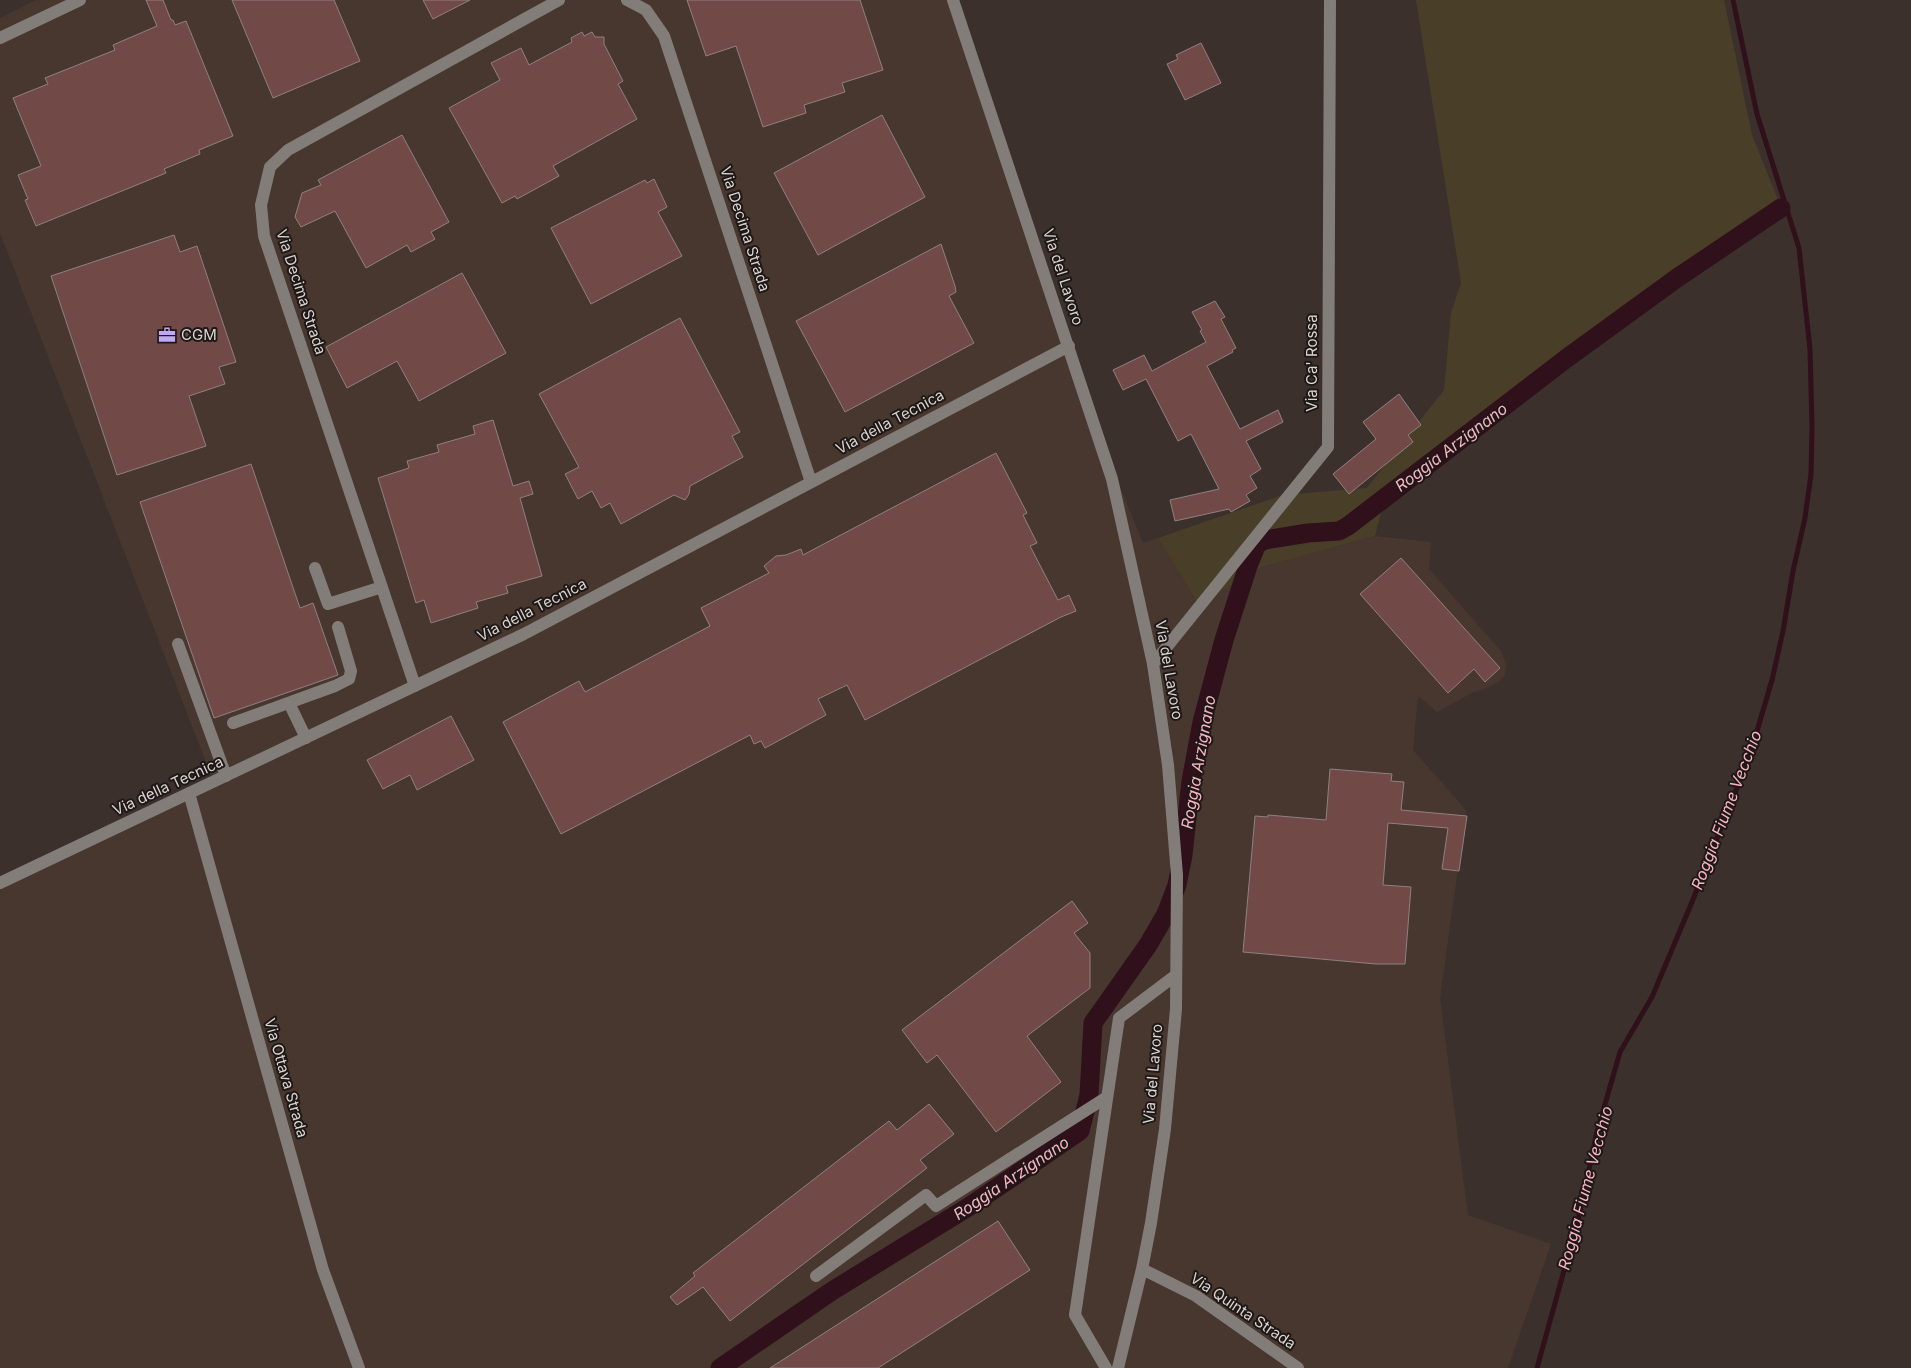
<svg xmlns="http://www.w3.org/2000/svg" width="1911" height="1368" font-family="Inter,sans-serif">
<style>
.built{fill:#48372f}
.green{fill:#493f29}
.lines{fill:none;stroke-linecap:round;stroke-linejoin:round}
.stream{stroke:#30101a;stroke-width:5}
.canal{stroke:#30101a;stroke-width:19}
.building{fill:#714947;stroke:#8f8180}
.minor{stroke:#827d79;stroke-width:12}
.labels{text-anchor:middle;stroke-width:4;stroke-linejoin:round;paint-order:stroke}
.street-label{font-size:15px;fill:#dad3d0;stroke:#1e1917}
.poi-label{font-size:15px;fill:#dad3d0;stroke:#1e1917;text-anchor:start}
.water-label{font-size:16px;font-style:italic;fill:#fab3c5;stroke:#1e1917}
</style>
<rect width="100%" height="100%" fill="#3b302c"/>
<path class="built" d="M36 0H957L1105 450 1143 543 1158 538 1199 605 1262 567 1375 536 1431 542 1429 569 1501 651 1506 664 1505 675 1500 681 1489 687 1474 692 1437 712 1418 696 1413 750 1466 810 1440 998 1468 1215 1551 1244 1508 1368H0V878L213 780 0 233V18Z"/>
<path class="green" d="M1416 0H1724L1752 135 1784 215 1696 268 1652 297 1383 505 1375 536 1262 567 1199 605 1158 538 1283 495 1367 488 1444 390 1451 313 1461 283Z"/>
<g class="lines">
<path class="stream" d="M1537 1368 1578 1220 1597 1132 1620 1052 1652 997 1692 902 1750 755 1772 680 1783 631 1793 571 1805 518 1811 474 1812 427 1810 349 1799 248 1757 114 1733 0"/>
<path class="canal" d="M720 1368 832 1291 970 1206 1080 1131 1089 1095 1093 1023 1148 945 1166 914 1177 885 1183 855 1191 781 1202 722 1224 640 1248 566 1257 544 1265 540 1308 533 1339 531 1348 526 1567 358 1677 278 1781 208"/>
</g>
<path class="building" d="M146 0H163L171 20H173L175 25 186 21 233 136 199 150 200 154 164 169 166 173 36 226 25 200 28 199 18 175 41 166 13 98 48 84 45 78 115 50 113 45 157 26Z
M232 0H334L360 61 273 98Z
M423 0H470L433 19Z
M687 0H860L883 70 842 83 845 92 804 105 806 113 763 127 736 46 706 56Z
M582 32 584 36 592 32 595 37H604V44L623 81 618 84 637 119 553 166 559 176 517 199 515 196 502 203 449 108 500 80 491 63 521 48 529 65 572 42 571 38Z
M1201 43 1221 83 1185 100 1167 64 1178 59 1176 55Z
M882 115 925 197 818 255 774 173Z
M402 135 449 222 431 232 435 239 411 252 407 245 366 268 335 211 301 227 295 217 302 193 321 185 318 180Z
M654 179 667 207 658 212 682 256 591 304 551 228 645 180 647 183Z
M174 235 180 252 197 246 236 362 219 367 225 384 189 396 206 446 117 475 51 276Z
M941 244 955 286 956 292 949 296 974 343 845 412 796 321Z
M462 273 506 353 419 401 397 361 347 388 326 347Z
M1215 301 1225 317 1221 319 1236 348 1232 350 1233 352 1207 366 1240 429 1278 410 1283 422 1246 441 1261 469 1250 476 1257 488 1246 495 1250 501 1231 512 1229 509 1175 521 1170 500 1219 489 1191 434 1178 441 1146 379 1123 390 1113 370 1144 355 1152 371 1206 342 1200 331 1202 330 1192 312Z
M680 318 740 432 732 436 743 457 690 486 689 494 685 500 674 495 621 524 610 503 601 508 592 491 578 499 565 474 579 467 539 394Z
M1399 394 1421 425 1408 435 1413 442 1349 494 1333 474 1376 439 1363 422Z
M493 420 513 486 529 481 533 494 520 498 542 576 506 586 508 593 476 602 478 608 431 623 424 600 416 603 378 478 409 468 407 461 439 452 437 445 475 434 473 426Z
M996 453 1027 513 1023 515 1037 543 1030 546 1058 600 1069 595 1076 611 1061 617 865 720 847 685 818 699 826 715 765 748 761 741 754 744 750 735 561 834 503 722 579 681 585 692 710 626 701 608 769 573 764 566 776 556 786 555 801 549 803 555Z
M251 464 300 608 313 603 338 675 214 718 140 502Z
M1401 558 1500 668 1485 682 1474 669 1448 693 1360 594Z
M451 716 474 760 417 790 410 775 383 789 367 760Z
M1330 769 1392 774 1391 781 1404 782 1401 810 1467 816 1459 871 1442 869 1448 828 1388 823 1383 885 1411 887 1405 964H1376L1243 952 1255 816 1268 817V815L1326 820Z
M1072 901 1088 923 1074 933 1090 953V988L1027 1036 1061 1082 996 1132 937 1055 927 1063 902 1030Z
M929 1104 954 1134 920 1160 927 1168 730 1321 703 1287 677 1305 670 1297 695 1276 693 1273 889 1121 897 1130Z
M998 1221 1030 1270 878 1368H770Z"/>
<g class="lines">
<path class="minor" d="M627 0 646 10 664 36 811 482
M953 0 1112 479 1153 664 1168 765 1177 875 1176 1009 1165 1129 1151 1223 1142 1269 1118 1368
M0 38 80 0
M315 568 328 604 382 587
M178 644 226 776
M1153 664 1328 447 1330 0
M415 686 264 236 261 205 270 167 288 150 559 0
M289 703 306 738
M233 723 335 686 349 679 351 671 338 627
M189 793 323 1270 359 1368
M0 883 524 634 1069 346
M1142 1269 1196 1296 1298 1368
M816 1276 926 1195 936 1206 1107 1097
M1106 1368 1075 1315 1119 1018 1176 975"/>
</g>
<defs>
<g id="office-bare" transform="scale(1.35)"><path d="M-6-3h4V-5.5h4V-3h4V5H-6ZM-1-4.5V-3h2v-1.5ZM-6 0V1H6V0Z" fill="#c0a8f4" stroke="#1e1917" stroke-width="2.5" paint-order="stroke"/></g>
</defs>
<g fill-rule="evenodd">
<use href="#office-bare" x="167" y="335"/>
</g>
<g class="labels">
<g class="street-label">
<text transform="translate(745 229) rotate(72)" y="5">Via Decima Strada</text>
<text transform="translate(1063 277) rotate(72)" y="5">Via del Lavoro</text>
<text transform="translate(301 292) rotate(72)" y="5">Via Decima Strada</text>
<text transform="translate(1312 363) rotate(-90)" y="5">Via Ca' Rossa</text>
<text transform="translate(890 422) rotate(-28)" y="5">Via della Tecnica</text>
<text transform="translate(532 610) rotate(-27)" y="5">Via della Tecnica</text>
<text transform="translate(1169 670) rotate(80)" y="5">Via del Lavoro</text>
<text transform="translate(168 786) rotate(-25)" y="5">Via della Tecnica</text>
<text transform="translate(1153 1074) rotate(-85)" y="5">Via del Lavoro</text>
<text transform="translate(286 1078) rotate(74)" y="5">Via Ottava Strada</text>
<text transform="translate(1243 1311) rotate(34)" y="5">Via Quinta Strada</text>
</g>
<g class="poi-label">
<text x="181" y="340">CGM</text>
</g>
<g class="water-label">
<text transform="translate(1451 447) rotate(-37)" y="6">Roggia Arzignano</text>
<text transform="translate(1198 762) rotate(-80)" y="6">Roggia Arzignano</text>
<text transform="translate(1726 810) rotate(-69)" y="6">Roggia Fiume Vecchio</text>
<text transform="translate(1011 1178) rotate(-34)" y="6">Roggia Arzignano</text>
<text transform="translate(1585 1188) rotate(-75)" y="6">Roggia Fiume Vecchio</text>
</g>
</g>
</svg>
